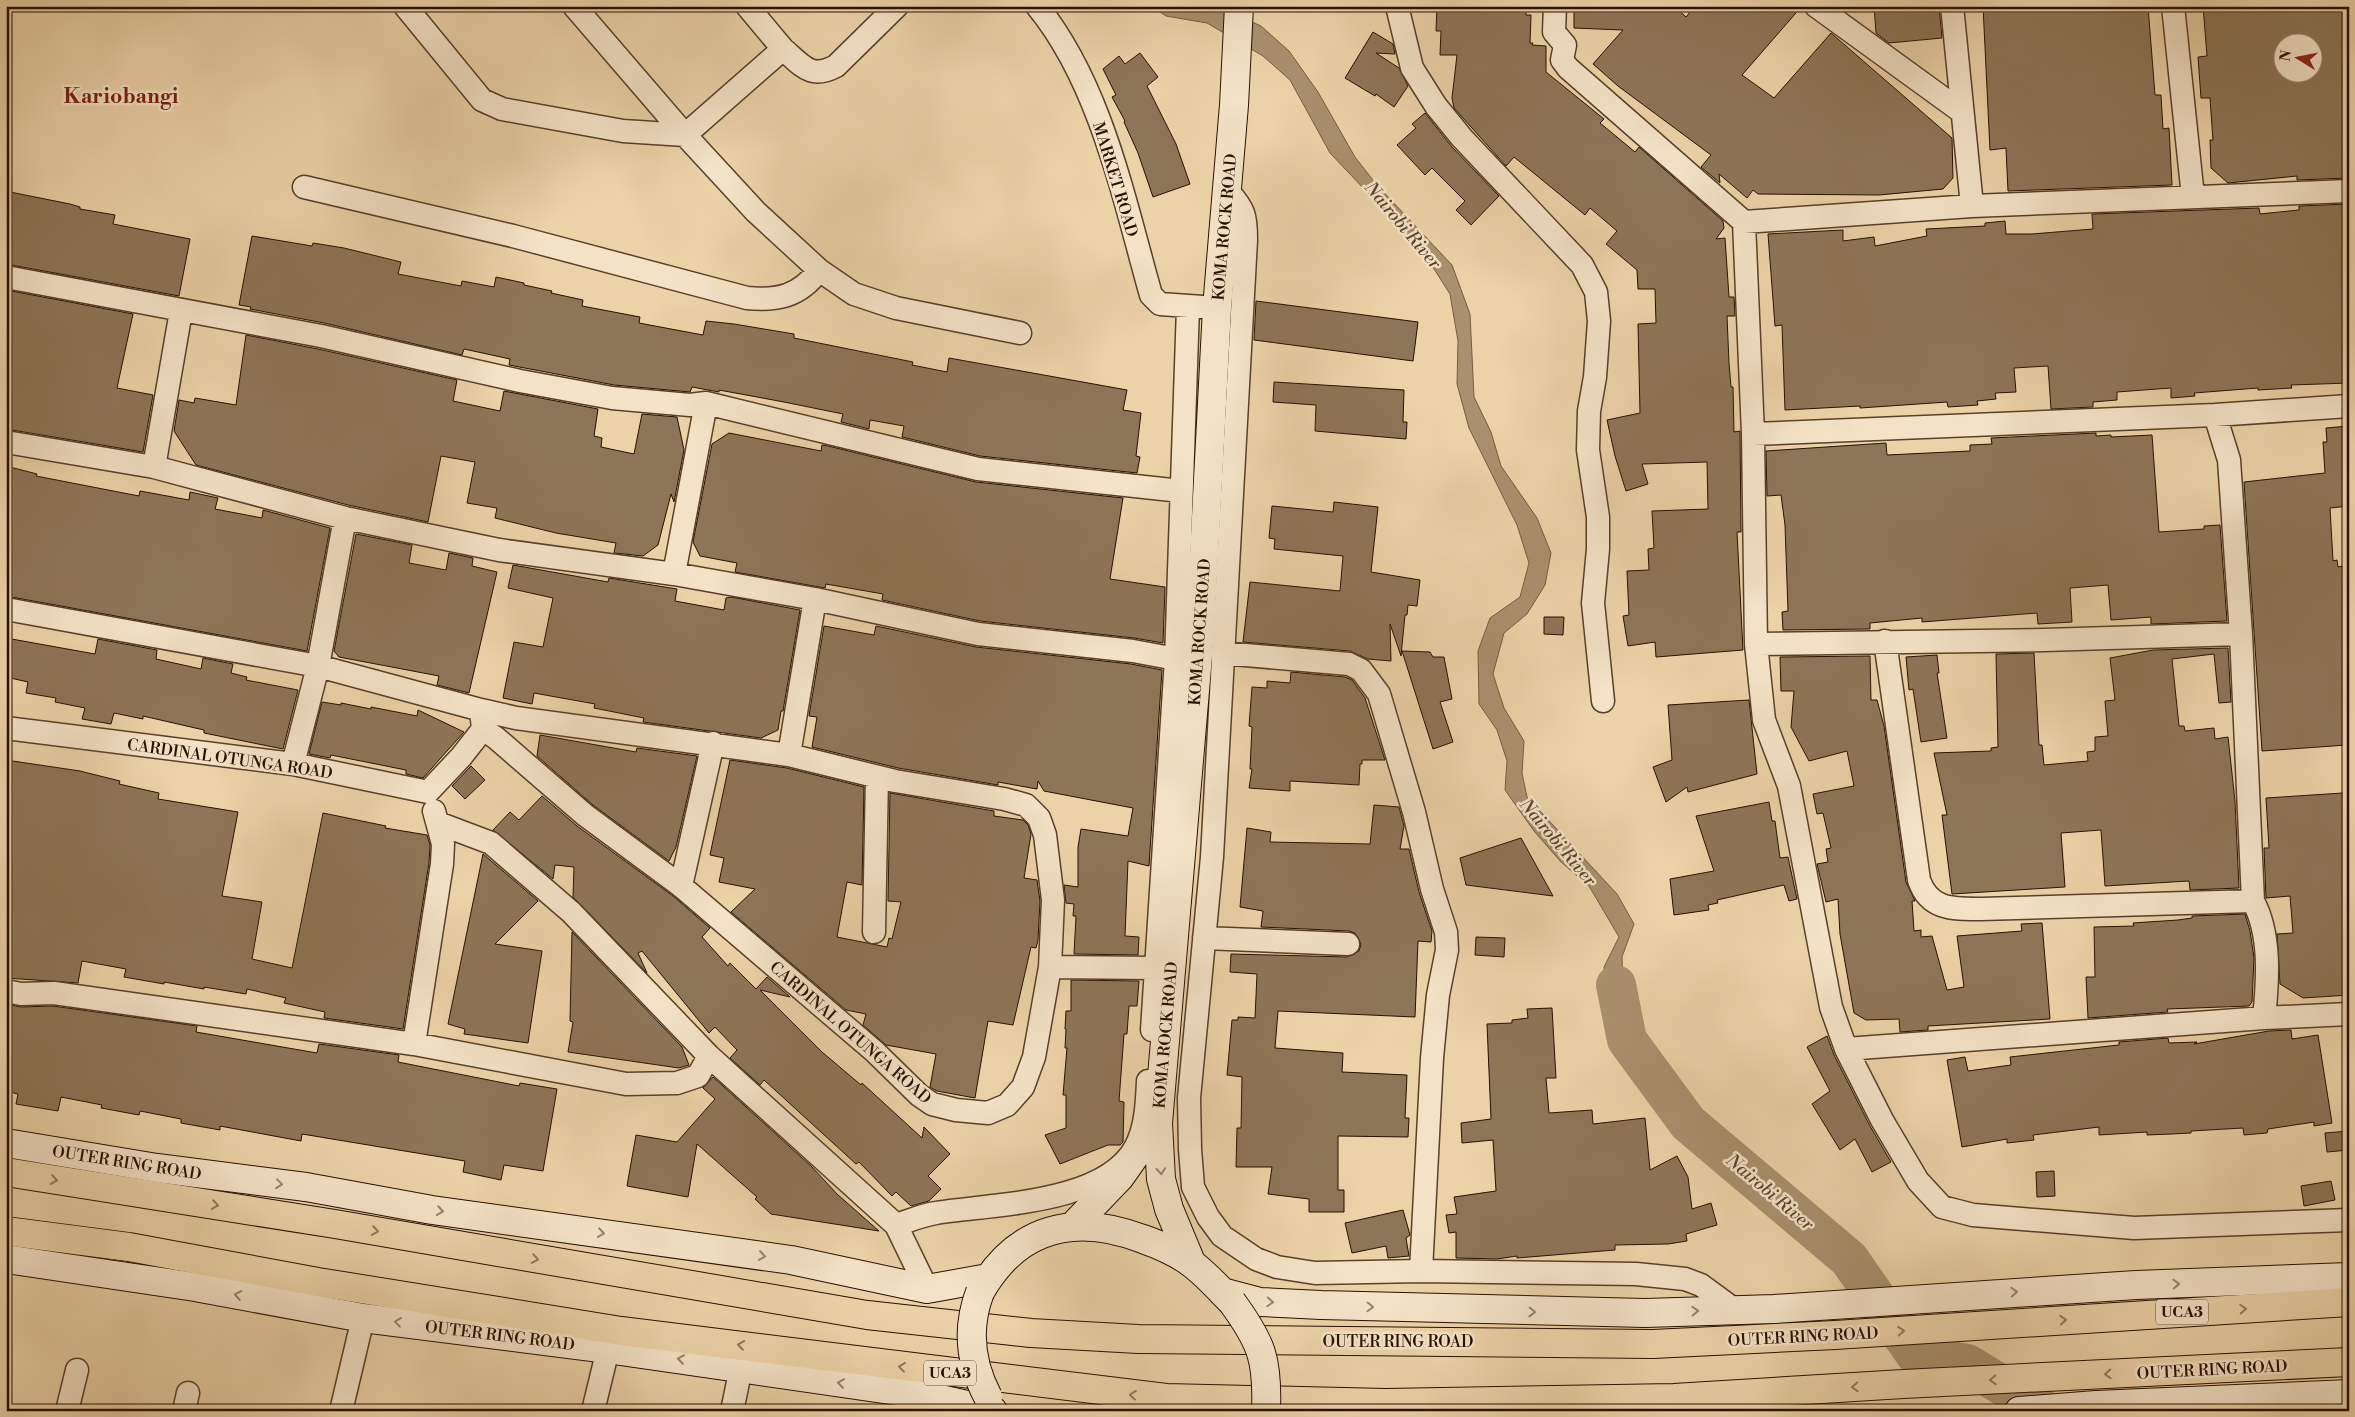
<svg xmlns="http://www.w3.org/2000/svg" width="2355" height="1417" font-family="'Libre Bodoni',serif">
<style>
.water{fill:#a9906e;stroke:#755d42}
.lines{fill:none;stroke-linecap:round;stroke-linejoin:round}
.river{stroke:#a9906e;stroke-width:40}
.building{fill:#8d7557;stroke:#271000;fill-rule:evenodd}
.minor-casing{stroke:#58402a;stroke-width:25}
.secondary-casing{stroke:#271000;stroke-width:30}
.primary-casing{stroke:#271000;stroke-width:30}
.minor{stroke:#f3e2c6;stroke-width:22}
.secondary{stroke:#f3e2c6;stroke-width:28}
.primary{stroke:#ecd2a7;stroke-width:28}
.secondary-bridge-casing{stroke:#271000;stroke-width:30;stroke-linecap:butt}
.secondary-bridge{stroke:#f3e2c6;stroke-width:28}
.oneway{stroke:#97846d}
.oneway2{stroke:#937b5c}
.labels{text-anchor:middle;stroke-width:5;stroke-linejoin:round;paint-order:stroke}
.shield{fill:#f3e2c6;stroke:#644f3b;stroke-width:1}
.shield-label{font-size:15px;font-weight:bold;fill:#271000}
.street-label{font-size:16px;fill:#271000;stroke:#f3e2c6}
.water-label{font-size:18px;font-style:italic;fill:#5b432c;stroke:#f3e2c6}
.district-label{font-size:21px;font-weight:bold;fill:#7a1f14;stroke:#f3e2c6}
</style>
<rect width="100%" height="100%" fill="#ecd2a7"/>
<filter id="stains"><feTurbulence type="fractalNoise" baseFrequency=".004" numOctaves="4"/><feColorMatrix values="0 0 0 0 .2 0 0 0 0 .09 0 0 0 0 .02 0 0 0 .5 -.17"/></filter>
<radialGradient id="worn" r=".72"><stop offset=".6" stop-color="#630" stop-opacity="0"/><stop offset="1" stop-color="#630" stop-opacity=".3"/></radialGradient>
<path class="water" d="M1151 6H1217L1261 26 1289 51 1318 92 1355 157 1376 184 1452 265 1470 314 1474 397 1491 432 1501 466 1537 518 1551 553 1545 585 1527 614 1504 633 1493 674 1504 708 1524 741 1522 773 1527 797 1617 894 1634 924 1622 957 1623 987 1639 1009 1627 1040 1607 1007 1604 967 1619 937 1589 886 1561 862 1534 831 1505 790 1507 761 1497 730 1479 704 1478 651 1490 618 1520 597 1529 563 1517 525 1469 428 1457 384 1458 341 1450 294 1422 250 1330 153 1290 80 1263 56 1207 23 1166 16Z"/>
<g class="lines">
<path class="river" d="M1616 985 1627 1040 1688 1123 1849 1259 1916 1355 1967 1364 2045 1411"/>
</g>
<path class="building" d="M1437 6H1526V15H1531L1530 43H1533L1532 45 1546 46V72L1604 119 1600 123 1635 152 1639 147 1723 221 1724 228 1716 239 1725 238 1729 297H1734L1735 316H1727L1729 363 1731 387H1733L1734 432 1740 431 1741 532H1737L1743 650 1656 657 1655 642 1628 646 1623 616 1629 615 1627 571 1649 570 1648 549 1654 548 1652 511 1708 509 1707 462 1642 464 1648 484 1626 491 1615 456 1607 420 1640 413 1638 324 1656 323 1655 289H1638L1637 270 1606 244 1617 231 1590 208 1585 215 1514 157 1506 166 1454 108 1452 98 1457 55H1440L1441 31H1436Z
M1574 6H1674L1686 17 1695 6H1802L1742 75 1774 98 1831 33 1952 138 1953 178 1943 189 1879 195 1758 194 1753 190 1747 198 1719 174 1720 183 1701 167 1711 155 1618 86 1593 64 1623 30 1574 28Z
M1874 6H1939L1942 38 1889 43 1876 33Z
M1983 6H2148L2155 95H2161L2163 129 2169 128 2172 185 2008 191 2006 148 1990 150Z
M2203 6H2349V178L2297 180V176L2228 183 2211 168 2210 140H2213L2210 98H2201L2198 57 2207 56ZM2282 42H2312V72H2282Z
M1373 32 1393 44 1395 54 1376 53 1399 68 1408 86 1394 107 1376 94 1375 96 1345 78Z
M1140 53 1158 77 1147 86 1176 144 1190 184 1153 197 1138 153 1124 122 1125 121 1112 97 1116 95 1103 69 1119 56 1125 64Z
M1425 113 1452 147 1499 196 1471 225 1456 210 1465 201 1432 168 1425 175 1397 145 1416 128 1412 124Z
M10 192 70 204 80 207V209L115 215 113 224 190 239 179 296 6 264V215Z
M2349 204V383L2291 385 2292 388 2258 390V388L2194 393 2195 396 2171 398V388L2117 392V400L2093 402V407L2051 409 2048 366 2014 368 2016 392 1995 393 1996 399 1977 401 1978 405 1948 407 1947 402 1860 408V406L1785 410 1782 325 1775 326 1768 234 1843 230V241L1874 237 1875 246 1927 236 1926 229 1985 226V223L2005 221 2006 234H2032L2093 229 2092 214 2259 208 2260 214 2299 210V206Z
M252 236 312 246 313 243 344 248 401 262 398 274 461 286 462 281 494 287 496 277 524 283V285L552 291 551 293 583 300 582 306 640 317 639 323 703 335 706 321 734 324 794 334V338L913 362 912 365 947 372 949 358 1127 390 1123 410 1141 413 1136 456 1140 457 1137 473 980 456 902 437 904 426 870 420 869 429 841 422 843 414 784 402 719 390V392L692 387 690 392 614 385 509 365 510 359 464 349 462 355 324 323 250 309 251 307 239 305Z
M6 290 133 314 117 388 153 395 143 452 6 429Z
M1256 301 1418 322 1413 361 1254 340Z
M246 335 318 349 457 380 453 401 500 411 504 391 598 409 594 436 602 438 601 447 634 454 642 414 677 417 684 450 674 502 671 494 658 545 643 556 614 553 616 543 556 533 495 518 497 508 467 503 475 462 441 456 428 522 348 505 196 465 174 431 179 400 194 403 195 398 236 405Z
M1274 382 1404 390 1403 422H1407L1406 439 1315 431 1316 405 1273 402Z
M2349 426V506L2330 508 2333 561 2337 560 2338 567 2349 565V700L2343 701 2347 745 2262 751 2244 482 2325 473 2323 442H2327L2326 428Z
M729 433 821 451 822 445 828 446 976 482 1123 498 1110 579 1165 587 1163 643 1134 638 980 621 882 600 883 594 826 584 825 588 735 572 737 563 700 556 693 542 712 444Z
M2096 433V436L2111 435V437L2152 435 2159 532 2204 529V526L2220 525 2227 621 2151 624V617L2111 620 2108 585 2070 588 2072 622 2038 624 2037 613 1922 622V618L1870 623V629L1783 630 1782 612 1788 611 1785 525 1781 495 1767 496 1766 451 1886 443 1887 455 1970 451V445L1992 444 1991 438Z
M6 466 37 474 36 476 139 496 140 491 189 500 190 492 218 498 215 509 262 518 263 510 330 528 307 651 6 596Z
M1334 502 1378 507 1371 572 1420 580 1417 606 1408 605 1407 615H1405L1401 656 1390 624 1391 661 1368 659 1350 651 1243 642 1250 582 1340 591 1343 556 1274 549 1275 539 1269 538 1272 506 1333 512Z
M356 534 412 545 409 563 446 570 449 553 473 558 472 566 497 572 469 693 437 685 439 676 339 657 334 651Z
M513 565 608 582 609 578 677 589 675 601 724 610 726 598 731 597 800 610 783 711H781L778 730 761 738 643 722 644 718 594 708 595 704 534 693 532 704 503 698 514 642 543 647 553 598 508 588Z
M1544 617H1564L1563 635 1544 634Z
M824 626 874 635 876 626 976 647 1131 664 1162 670 1149 866 1128 861 1125 936 1139 937 1138 955 1074 954 1076 916H1073L1074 904 1066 903 1064 885 1078 887V847L1081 829 1128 836 1133 808 1044 791 1038 781 1037 789 998 782V785L898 768 812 747 817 717 809 716Z
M6 638 95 654 98 639 157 650 156 659 201 669 203 658 233 664 231 673 247 677 246 680 298 690 283 749 204 733V730L143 716V719L114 713 111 724 82 719 85 708 55 702 56 698 26 693 28 682 6 677Z
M2228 648 2231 702 2219 703 2214 654 2172 659 2179 726H2184L2185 731 2214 728 2215 739 2228 737 2235 801 2239 888 2190 890 2189 881 2105 886 2101 830 2061 833 2065 887 1952 894 1942 815H1947L1934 753 1991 751V748L1998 747 1996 654 2034 653 2039 745H2042L2044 765 2088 761 2087 752 2095 751V737L2108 736 2105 701 2115 700 2110 658 2153 650Z
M1402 651 1430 652 1433 657H1444L1452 699 1440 702 1453 742 1433 749Z
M1937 655 1939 673H1937L1947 738 1921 742 1913 689 1909 690 1906 657Z
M1870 656 1871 700H1877L1884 726 1906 882 1915 901H1912L1914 931 1921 930V937L1932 936 1947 990 1964 987 1957 936 2022 931 2021 924 2042 923 2050 1019 1928 1026V1030L1900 1032 1899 1019 1866 1020 1854 1013 1840 934 1838 899 1826 902 1817 864 1828 862 1826 849 1831 848 1823 813 1817 814 1813 794 1854 786 1847 751 1809 761 1791 727 1794 691H1781L1780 657Z
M1291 672 1345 677 1352 680 1365 698 1385 760H1362V764H1360L1359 785 1290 781V791L1249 788 1252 769H1250L1252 727 1249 726 1252 687 1267 688V681L1290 683Z
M1749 700 1757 774 1688 792 1687 787 1666 802 1653 767 1672 760 1668 705Z
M322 702 341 705V703L371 709V707L417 716 418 710 464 732 423 778 406 774V770L331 755 330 758 309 754Z
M540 735 636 752 637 748 697 756 676 847 669 861 593 805 537 756Z
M6 760 80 771 120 781 119 784 159 793 158 799 238 812 222 896 262 902 252 959 292 968 323 813 386 826 385 828 427 835 430 845 429 863 403 1029 324 1018 325 1012 284 1003 286 998 247 989 246 994 204 987V989L164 982V984L124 977 126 969 82 961 78 983 6 978Z
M730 760 787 768 864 787 862 885 847 882 837 937 887 947 889 938 892 939 901 902 888 901 890 793 994 811V816L1023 820 1028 825 1031 834 1024 878 1037 880 1040 901 1038 940 1036 948 1031 947 1013 1025 988 1021 975 1098 937 1091 930 1087 936 1054 886 1045 863 1025 866 1014 846 1010 731 912 755 889 719 882 724 858 710 855Z
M471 766 485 780 465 799 452 786Z
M2343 793 2345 814H2349V995L2303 998 2280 984 2277 934 2293 933 2290 896 2266 898 2264 848H2269L2266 798Z
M542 796 577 826 673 896 710 928 702 937 728 966 730 963 756 989 767 977 790 997 760 990 822 1052 861 1085 862 1083 922 1138 924 1127 950 1154 928 1176 941 1189 929 1201 911 1206 896 1192 892 1196 859 1162 856 1164 764 1080 760 1085 730 1058 737 1050 715 1027 709 1033 642 951 638 953 647 973 573 897 574 867 555 865 553 879 493 830 510 812 519 820Z
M1769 802 1772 821H1775L1780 858 1788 857 1797 899 1789 901 1784 885 1717 900 1718 903 1708 905 1709 910 1674 915 1670 879 1714 871 1696 816Z
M1374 805 1399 807 1404 826 1400 849H1409L1419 892 1432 931 1431 942 1418 941 1415 1017 1278 1011 1275 1048 1343 1053 1342 1072 1407 1075 1405 1118H1409L1408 1137 1338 1136V1190H1344V1212H1309V1199L1268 1194 1272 1167H1236L1237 1128H1241L1242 1077 1227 1075 1232 1020H1238V1017L1255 1018 1257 974 1230 972 1231 954 1347 957 1359 951 1361 944 1355 933 1349 931 1261 927 1263 911 1240 907 1247 828 1271 832 1270 842 1370 844Z
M1521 838 1553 896 1466 885 1460 858Z
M483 854 538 901 495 944 542 951 528 1043 464 1034 465 1029 448 1024Z
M2245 914 2250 931 2254 958 2252 1002 2249 1006 2167 1009 2168 1012 2088 1018 2086 977H2095L2094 927 2134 926 2133 923 2178 920 2192 918V916Z
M572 932 682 1047 689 1065 679 1068 568 1052 573 1022 570 1021Z
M1476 937 1505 938 1504 957 1475 955Z
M1071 980 1139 981 1137 1006H1129L1127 1034H1124L1119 1101 1124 1102 1123 1142 1120 1145H1108L1060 1164 1045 1135 1066 1128V1095H1063L1067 1048H1065L1066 1029H1065L1066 1011H1071Z
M6 1004 21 1007 53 1006 197 1026 196 1032 317 1053 319 1044 399 1055 398 1062 519 1086 520 1083 557 1089 543 1171 504 1165 501 1180 463 1172 465 1161 302 1134 301 1141 220 1126V1130L181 1123V1119L140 1111 139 1115 101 1108 102 1105 61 1097 58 1111 16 1104 18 1094 6 1091Z
M1552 1008 1556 1078H1546L1549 1113 1592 1110 1593 1124 1645 1118 1650 1170 1677 1156 1688 1177 1692 1209 1711 1203 1717 1225 1686 1234 1687 1241 1668 1244 1615 1245V1250L1517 1258V1256L1497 1259 1456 1258V1232L1449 1233 1446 1215 1457 1214 1454 1197 1496 1191 1493 1140 1462 1143 1461 1123 1491 1119 1487 1024 1512 1023V1020L1528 1018 1527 1009Z
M2291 1030 2292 1039 2318 1035 2332 1123 2314 1126V1122L2268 1129 2267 1133 2244 1135 2243 1128 2191 1131V1133L2172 1134 2147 1135V1132L2099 1135V1127L2033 1135 2034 1140 2007 1143V1139L1962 1147 1947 1060 1965 1057 1968 1071 2011 1065 2010 1057 2119 1045V1042L2168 1038 2169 1043 2197 1042 2194 1044 2269 1031Z
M1827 1036 1834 1055 1870 1126 1891 1162 1872 1172 1855 1139 1840 1150 1812 1104 1830 1091 1807 1047Z
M713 1077 812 1167 837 1194 879 1231 771 1214 755 1199 757 1197 697 1144 688 1197 627 1186 636 1135 677 1142 715 1099 703 1088Z
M2349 1131V1150L2327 1152 2325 1133Z
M2054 1171 2055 1196 2037 1197 2036 1172Z
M2331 1181 2335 1200 2304 1206 2301 1186Z
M1403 1210 1410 1235 1406 1238 1409 1256 1388 1258 1386 1246 1352 1253 1345 1223Z"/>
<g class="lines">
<g class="minor-casing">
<path id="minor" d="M405 6 482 100 502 109 623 131 685 135 783 49 747 6
M574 6 685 135 756 212 819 270 854 294 896 308 1020 333
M1037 6C1101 84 1124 200 1151 295L1160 304 1203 307
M1397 6 1412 68 1436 106 1462 138 1582 265 1596 292 1599 321 1595 377 1589 411 1588 450 1598 517V549L1593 603 1603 701
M1555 6 1554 32 1565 45 1562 60 1568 68 1744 222 1753 434 1756 644 1764 720 1789 786 1831 1007 1846 1049 1882 1120 1918 1181 1942 1207 1973 1215 2134 1228 2349 1220
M1816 6 1962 112
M1952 6 1972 206
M2173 6 2193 197
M783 49C802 65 810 80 836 66L897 6
M304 187 513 236 747 298C778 301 800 296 819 270
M1228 191C1244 209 1246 215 1246 240L1212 857 1189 1098 1190 1149 1193 1187 1208 1217 1222 1236 1256 1259 1277 1267 1315 1273 1421 1271 1636 1274 1685 1279 1701 1285 1735 1310
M1744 222 1972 206 2349 191
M6 277 321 336 520 381 612 398 690 405 706 403 978 469 1181 491
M2215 415 2229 460 2241 634 2253 901C2271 934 2268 980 2264 1018
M1753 434 2215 415 2349 406
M6 442 154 467 345 518 318 666 6 609
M154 467 181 311
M345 518 499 550 674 574 815 599 978 634 1133 651 1176 659
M674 574 706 403
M1885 641 1919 880C1929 910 1953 909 1981 909L2253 901
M1756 644 2044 640 2241 634
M1222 653 1349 664 1361 670 1379 694 1414 812 1432 889 1446 932 1447 950 1438 995 1432 1058 1421 1271
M6 728 293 764 428 792 461 757 483 729 481 710 516 718 789 755 895 781 1004 799 1026 805 1039 818 1045 835 1053 900 1050 967 1034 1057 1023 1087 1007 1105 988 1113 956 1110 932 1104 919 1095 874 1051 681 886 585 815 496 738 483 729
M789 755 815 599
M293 764 318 666 481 710
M438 823 491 843 571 912 709 1056
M681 886 713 743
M874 932 877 777
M1204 938 1348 944
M1050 967 1157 968
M6 991 21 994 54 993 414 1044 626 1084 677 1083 698 1076 709 1056 896 1225 927 1289
M1152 1030 1176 659 1188 307
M414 1044 442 864 443 844 434 811
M1846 1049 2264 1018 2349 1014
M896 1225C909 1221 922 1215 936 1213 992 1204 1104 1204 1135 1148 1146 1129 1147 1103 1148 1081
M67 1411 77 1370
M184 1411 188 1393
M341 1411 363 1318
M593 1411 608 1349
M732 1411 741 1368"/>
</g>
<g class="secondary-casing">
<path id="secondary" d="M6 1143 157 1168 306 1187 432 1210 791 1260 927 1289 988 1278
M1073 1226 1120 1177 1158 1123
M6 1259 195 1287 363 1318 608 1349 918 1394 993 1411
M1191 1262 1169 1209 1161 1179 1158 1123 1200 632 1217 308 1234 105 1239 6
M980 1292C1017 1227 1075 1213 1143 1239 1160 1245 1177 1252 1191 1263 1206 1274 1219 1289 1232 1302
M1222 1292 1260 1302 1321 1305 1645 1313 1774 1309 2136 1285 2349 1277
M2019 1411 2096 1405 2349 1394"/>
</g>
<g class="primary-casing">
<path id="primary" d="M6 1172 335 1224 867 1315 1031 1333 1138 1339 1653 1344 1835 1335 2349 1302
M6 1231 129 1247 318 1282 621 1331 1166 1398 1386 1403 1674 1398 1903 1384 2349 1362"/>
</g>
<use href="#minor" class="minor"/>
<use href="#secondary" class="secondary"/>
<use href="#primary" class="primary"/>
<g class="secondary-bridge-casing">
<path id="secondary-bridge" d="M980 1292C966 1329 970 1363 988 1397
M1232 1302C1262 1343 1268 1360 1266 1411"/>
</g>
<use href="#secondary-bridge" class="secondary-bridge"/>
</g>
<defs><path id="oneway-chevron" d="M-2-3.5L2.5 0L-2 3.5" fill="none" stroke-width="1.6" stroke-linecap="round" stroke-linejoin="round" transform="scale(1.25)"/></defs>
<g class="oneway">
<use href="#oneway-chevron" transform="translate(1161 1171) rotate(86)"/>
<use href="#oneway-chevron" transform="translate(279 1184) rotate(7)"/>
<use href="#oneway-chevron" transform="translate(440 1211) rotate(8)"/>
<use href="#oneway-chevron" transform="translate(601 1233) rotate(8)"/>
<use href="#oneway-chevron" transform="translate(762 1256) rotate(8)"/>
<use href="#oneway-chevron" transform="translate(2176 1284) rotate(-2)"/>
<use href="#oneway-chevron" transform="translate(2014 1292) rotate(-3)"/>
<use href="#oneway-chevron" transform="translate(238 1295) rotate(-170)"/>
<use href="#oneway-chevron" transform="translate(1270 1302) rotate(3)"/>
<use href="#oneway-chevron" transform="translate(1370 1307) rotate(2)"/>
<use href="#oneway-chevron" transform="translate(1695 1311) rotate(-2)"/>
<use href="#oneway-chevron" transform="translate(1532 1312) rotate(1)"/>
<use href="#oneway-chevron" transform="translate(398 1322) rotate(-173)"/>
<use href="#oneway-chevron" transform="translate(681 1359) rotate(-172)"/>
<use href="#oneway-chevron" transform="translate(841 1383) rotate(-172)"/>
</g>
<g class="oneway2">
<use href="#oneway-chevron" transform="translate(54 1180) rotate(9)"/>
<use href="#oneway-chevron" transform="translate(215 1205) rotate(9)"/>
<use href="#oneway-chevron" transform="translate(375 1231) rotate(10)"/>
<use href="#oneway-chevron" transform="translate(535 1259) rotate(10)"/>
<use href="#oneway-chevron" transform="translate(2243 1309) rotate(-3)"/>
<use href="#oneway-chevron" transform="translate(2063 1320) rotate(-4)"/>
<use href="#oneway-chevron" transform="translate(1901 1331) rotate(-4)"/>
<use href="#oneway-chevron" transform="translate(741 1345) rotate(-172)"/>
<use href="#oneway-chevron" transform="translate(902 1367) rotate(-173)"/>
<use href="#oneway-chevron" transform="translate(2108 1374) rotate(177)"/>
<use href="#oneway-chevron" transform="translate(1993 1380) rotate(177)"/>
<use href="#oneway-chevron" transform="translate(1855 1387) rotate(177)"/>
<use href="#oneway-chevron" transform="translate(1133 1395) rotate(-174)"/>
</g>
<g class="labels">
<g class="shield">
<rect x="2156" y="1299.5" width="52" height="25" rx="4"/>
<rect x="924" y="1360.5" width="52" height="25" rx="4"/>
</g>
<g class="shield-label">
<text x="2182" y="1317">UCA3</text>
<text x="950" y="1378">UCA3</text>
</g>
<g class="street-label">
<text transform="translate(1116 179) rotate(73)" y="6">MARKET ROAD</text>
<text transform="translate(1224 227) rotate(-85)" y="6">KOMA ROCK ROAD</text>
<text transform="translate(1199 632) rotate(-86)" y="6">KOMA ROCK ROAD</text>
<text transform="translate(230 758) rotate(8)" y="6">CARDINAL OTUNGA ROAD</text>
<text transform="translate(851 1032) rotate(41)" y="6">CARDINAL OTUNGA ROAD</text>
<text transform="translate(1165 1035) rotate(-85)" y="6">KOMA ROCK ROAD</text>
<text transform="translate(127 1162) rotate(9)" y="6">OUTER RING ROAD</text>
<text transform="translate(500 1335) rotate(7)" y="6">OUTER RING ROAD</text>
<text transform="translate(1803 1336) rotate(-3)" y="6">OUTER RING ROAD</text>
<text x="1398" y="1347">OUTER RING ROAD</text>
<text transform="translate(2212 1369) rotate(-3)" y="6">OUTER RING ROAD</text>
</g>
<g class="water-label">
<text transform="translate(1403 225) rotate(50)" y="6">Nairobi River</text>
<text transform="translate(1558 842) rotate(50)" y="6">Nairobi River</text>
<text transform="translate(1770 1192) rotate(40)" y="6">Nairobi River</text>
</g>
<g class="district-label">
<text x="121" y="103">Kariobangi</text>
</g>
</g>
<rect width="2355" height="1417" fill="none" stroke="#ecd2a7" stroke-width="25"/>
<rect x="8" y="8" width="2340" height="1402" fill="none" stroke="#271000" stroke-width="2.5"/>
<rect x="12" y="12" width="2330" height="1392" fill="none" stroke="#271000"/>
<g transform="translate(2298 58) rotate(280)"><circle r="24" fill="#f3e2c6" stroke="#a18e77"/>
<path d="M0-4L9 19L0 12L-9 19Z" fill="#8f2418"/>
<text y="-8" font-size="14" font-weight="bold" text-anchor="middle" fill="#271000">N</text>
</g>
<rect width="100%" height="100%" filter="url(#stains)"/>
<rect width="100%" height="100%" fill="url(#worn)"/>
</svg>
